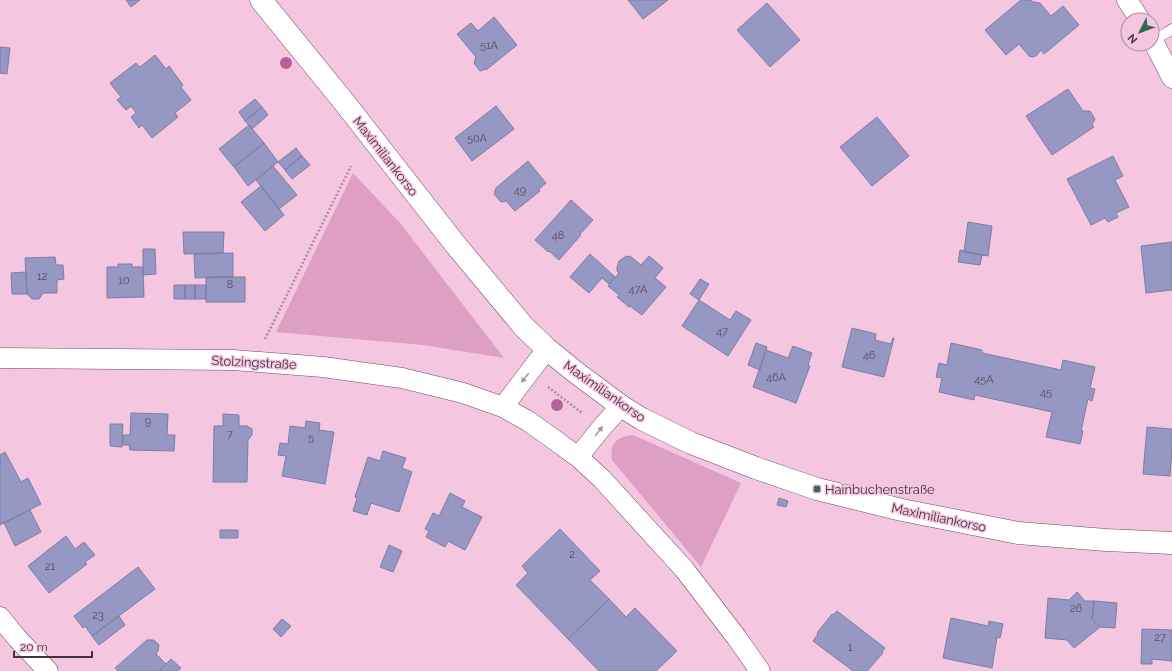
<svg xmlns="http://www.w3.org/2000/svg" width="1172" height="671" font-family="Raleway,sans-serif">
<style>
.green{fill:#dd9fc4}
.building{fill:#9697c2;stroke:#7c7da7}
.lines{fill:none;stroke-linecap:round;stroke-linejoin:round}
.lane-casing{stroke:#704960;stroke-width:11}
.street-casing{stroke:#704960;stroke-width:21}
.secondary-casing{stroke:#704960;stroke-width:23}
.path{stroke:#b08ca0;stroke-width:2.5;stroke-dasharray:2 2;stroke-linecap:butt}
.lane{stroke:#fff;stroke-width:10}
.street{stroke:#fff;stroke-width:20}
.secondary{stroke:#fff;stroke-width:22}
.tree{fill:#b26398}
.oneway{fill:#a2999e}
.poi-dot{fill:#346c53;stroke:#f4c6e0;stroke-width:1.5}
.labels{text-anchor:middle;stroke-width:3;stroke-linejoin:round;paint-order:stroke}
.number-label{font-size:11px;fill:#5a4c5f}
.street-label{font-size:13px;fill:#46333e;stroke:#f4c6e0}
.poi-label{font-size:13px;fill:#46333e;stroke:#f4c6e0;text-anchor:start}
</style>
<rect width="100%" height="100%" fill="#f4c6e0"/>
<path class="green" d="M353 173 400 223 504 358 423 345 276 332Z
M633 435 741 483 701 567 612 460C609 444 617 436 633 435Z"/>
<path class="building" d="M126 0H140L131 7Z
M628 0H668L643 19Z
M1021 0H1031L1033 2 1040 3 1051 16 1063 6 1079 25 1044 54 1041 50 1036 56 1032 57 1029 56 1019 44 1006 55 985 30Z
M767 3 800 40 770 67 737 30Z
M494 17 517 45 486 70V69L480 71 474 63 476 57 457 34 471 23 478 31Z
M0 47 10 48 7 74 0 73Z
M155 55 166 69 169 66 183 85 181 87 191 100 175 113 178 117 152 138 142 125 139 128 131 117 136 113 131 106 126 110 117 100 121 97 110 83 136 63 140 67Z
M1068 89 1083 111H1090L1095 119 1092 125 1094 127 1052 155 1026 116Z
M255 99 262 107 245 121 239 112Z
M496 106 514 129 472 161 455 138Z
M262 107 268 115 252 129 245 121Z
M877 117 909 156 872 186 840 147Z
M249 125 264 143 234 167 219 149Z
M264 143 278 162 248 186 234 167Z
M296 148 302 156 285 170 278 162Z
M302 156 310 165 292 179 285 170Z
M1113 156 1123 176 1115 180 1129 207 1116 213 1118 217 1108 222 1105 218 1091 225 1067 179Z
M528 161 546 183 539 189 540 191 515 211 506 201 501 202 494 194 496 188Z
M273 166 297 195 279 209 256 180Z
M261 186 284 215 265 231 241 202Z
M571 200 593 220 580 234 581 235 559 260 549 251 548 252 535 240Z
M968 222 992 226 988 256 964 252Z
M183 232H224L223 253 184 254Z
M1172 242V290L1146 293 1141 246Z
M143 249H155L156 274 143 275Z
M960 250 982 255 980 265 958 262Z
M233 253V277L195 278 194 254Z
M590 254 615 277 609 284 602 278 589 293 570 277Z
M630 256 641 265 649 256 663 268 655 278 666 287 642 315 630 306 629 307 617 297 619 295 608 286 619 273 617 271V267L619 261 625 257Z
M55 257 56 265H63L64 279 57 280V293H43L39 299H32L27 294 25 258Z
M118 264H132V267H143L144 297 107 298V267H118Z
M26 272 27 294H12L11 273Z
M206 277H245V302H206Z
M700 279 709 284 699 300 690 294Z
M174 285H185V299H174Z
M185 285H195V299H185Z
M195 285H206V299H195Z
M699 300 730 320 736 311 751 320 728 356 682 326Z
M852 328 876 334 875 340 891 344 893 338H894L884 377 842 367Z
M756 343 767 347 760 370 748 365Z
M951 343 982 350V353L1061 370 1063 360 1095 367 1090 388 1095 389 1092 401 1088 399 1081 431H1083L1080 444 1046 437 1052 412 975 395 974 400 939 392 942 378 936 377 939 363 947 365Z
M793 346 812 353 808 365 810 366 796 403 753 387 766 350 788 358Z
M131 413 168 414 167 435H175L174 451 130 450 129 445H123V435H130Z
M223 414 239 415V426H247L252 429V435L248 440 247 482H213L214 426H223Z
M306 421 320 423 319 430 334 432 325 484 282 476 286 456 278 455 280 443 288 444 290 426 305 428Z
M110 424H123L122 447 110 446Z
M1147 427 1172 429V449L1170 476 1143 474Z
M383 451 406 458 402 468 412 472 399 512 371 503 367 515 353 511 357 498 355 497 368 457 380 461Z
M5 452 21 482 28 478 41 504 0 525V455Z
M450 493 465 501 462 507 482 517 465 550 448 541 445 547 426 537 429 531 425 529 433 513 439 516Z
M779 498 788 501 786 507 777 505Z
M30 510 41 532 15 546 4 523Z
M560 529 600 571 590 580 609 599 568 639 516 585 528 573 522 566Z
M220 530H238V538H220Z
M66 536 75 549 84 542 95 555 85 562 87 564 49 593 28 566Z
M389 545 402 551 393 572 380 567Z
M138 567 155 589 92 636 85 626 83 628 74 616Z
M1077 592 1085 601H1094L1092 619 1100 627 1074 648 1067 640 1045 638 1048 598 1069 600Z
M609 599 626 617 635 608 677 651 656 671H599L568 639Z
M1094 601 1117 603 1115 628 1100 627 1092 619Z
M837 611 885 648 882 652 883 653 867 671H853L813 641 818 634 817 633 832 614 833 615Z
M119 616 125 625 99 645 92 636Z
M951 618 988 626 989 621 1003 624 1000 638 997 637 992 668 943 658Z
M282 619 291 626 281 637 273 629Z
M1142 629 1172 630V661L1152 659V664H1141Z
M147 640H154L159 645 158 651 156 654 166 664 159 671H118L115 668Z
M171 659 181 668 177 671H159Z"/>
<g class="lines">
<g class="lane-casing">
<path id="lane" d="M1153 40 1168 32 1172 29"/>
</g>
<g class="street-casing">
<path id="street" d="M1127 0 1140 20
M1152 39 1172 78
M0 358 233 360 323 367 402 378 463 393 503 407 528 421 556 441 578 457 602 479 684 569 737 638 760 671
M503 407 547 349
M578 457 603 426 621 406
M0 617 17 638 48 671"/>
</g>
<g class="secondary-casing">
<path id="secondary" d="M261 0 344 102 455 244 524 327 547 349 574 371 621 406 642 419 691 443 756 468 817 489 902 510 1018 533 1106 540 1172 543"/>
</g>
<path class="path" d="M265 339 351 166
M548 387 582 413"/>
<use href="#lane" class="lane"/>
<use href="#street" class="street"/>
<use href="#secondary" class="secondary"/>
</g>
<g class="tree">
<circle cx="286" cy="63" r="6"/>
<circle cx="557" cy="405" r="6"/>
</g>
<defs><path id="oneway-solid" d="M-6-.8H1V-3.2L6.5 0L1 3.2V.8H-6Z"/></defs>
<g class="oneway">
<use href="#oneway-solid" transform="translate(525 378) rotate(128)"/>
<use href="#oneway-solid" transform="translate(599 431) rotate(-51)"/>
</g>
<rect class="poi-dot" x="813" y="485" width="8" height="8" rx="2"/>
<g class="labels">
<g class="number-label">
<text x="489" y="49">51A</text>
<text x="477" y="142">50A</text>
<text x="520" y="194">49</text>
<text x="558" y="239">48</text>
<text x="42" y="280">12</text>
<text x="124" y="284">10</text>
<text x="230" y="288">8</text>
<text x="638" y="293">47A</text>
<text x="722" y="335">47</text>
<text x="869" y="359">46</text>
<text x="776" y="381">46A</text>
<text x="984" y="383">45A</text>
<text x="1046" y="396">45</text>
<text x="148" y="425">9</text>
<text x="230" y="438">7</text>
<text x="311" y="441">5</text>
<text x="572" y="558">2</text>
<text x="50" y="570">21</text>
<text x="1076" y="612">26</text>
<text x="98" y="619">23</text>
<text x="1160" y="641">27</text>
<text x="850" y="651">1</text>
</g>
<g class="street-label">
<text transform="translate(386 156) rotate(52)" y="5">Maximiliankorso</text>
<text transform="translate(254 362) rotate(3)" y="5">Stolzingstraße</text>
<text transform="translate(605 391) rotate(35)" y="5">Maximiliankorso</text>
<text transform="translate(939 517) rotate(12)" y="5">Maximiliankorso</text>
</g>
<g class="poi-label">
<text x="825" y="494">Hainbuchenstraße</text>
</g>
</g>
<g transform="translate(1140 32) rotate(228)"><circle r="19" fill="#f4c6e0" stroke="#ae8b9f"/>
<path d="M0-3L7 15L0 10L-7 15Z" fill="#346c53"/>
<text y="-6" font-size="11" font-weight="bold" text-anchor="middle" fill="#46333e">N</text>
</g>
<path d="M14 651v6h78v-6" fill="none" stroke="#46333e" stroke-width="2"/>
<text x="20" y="651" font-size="12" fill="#46333e" stroke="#f4c6e0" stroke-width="3" paint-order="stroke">20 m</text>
</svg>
